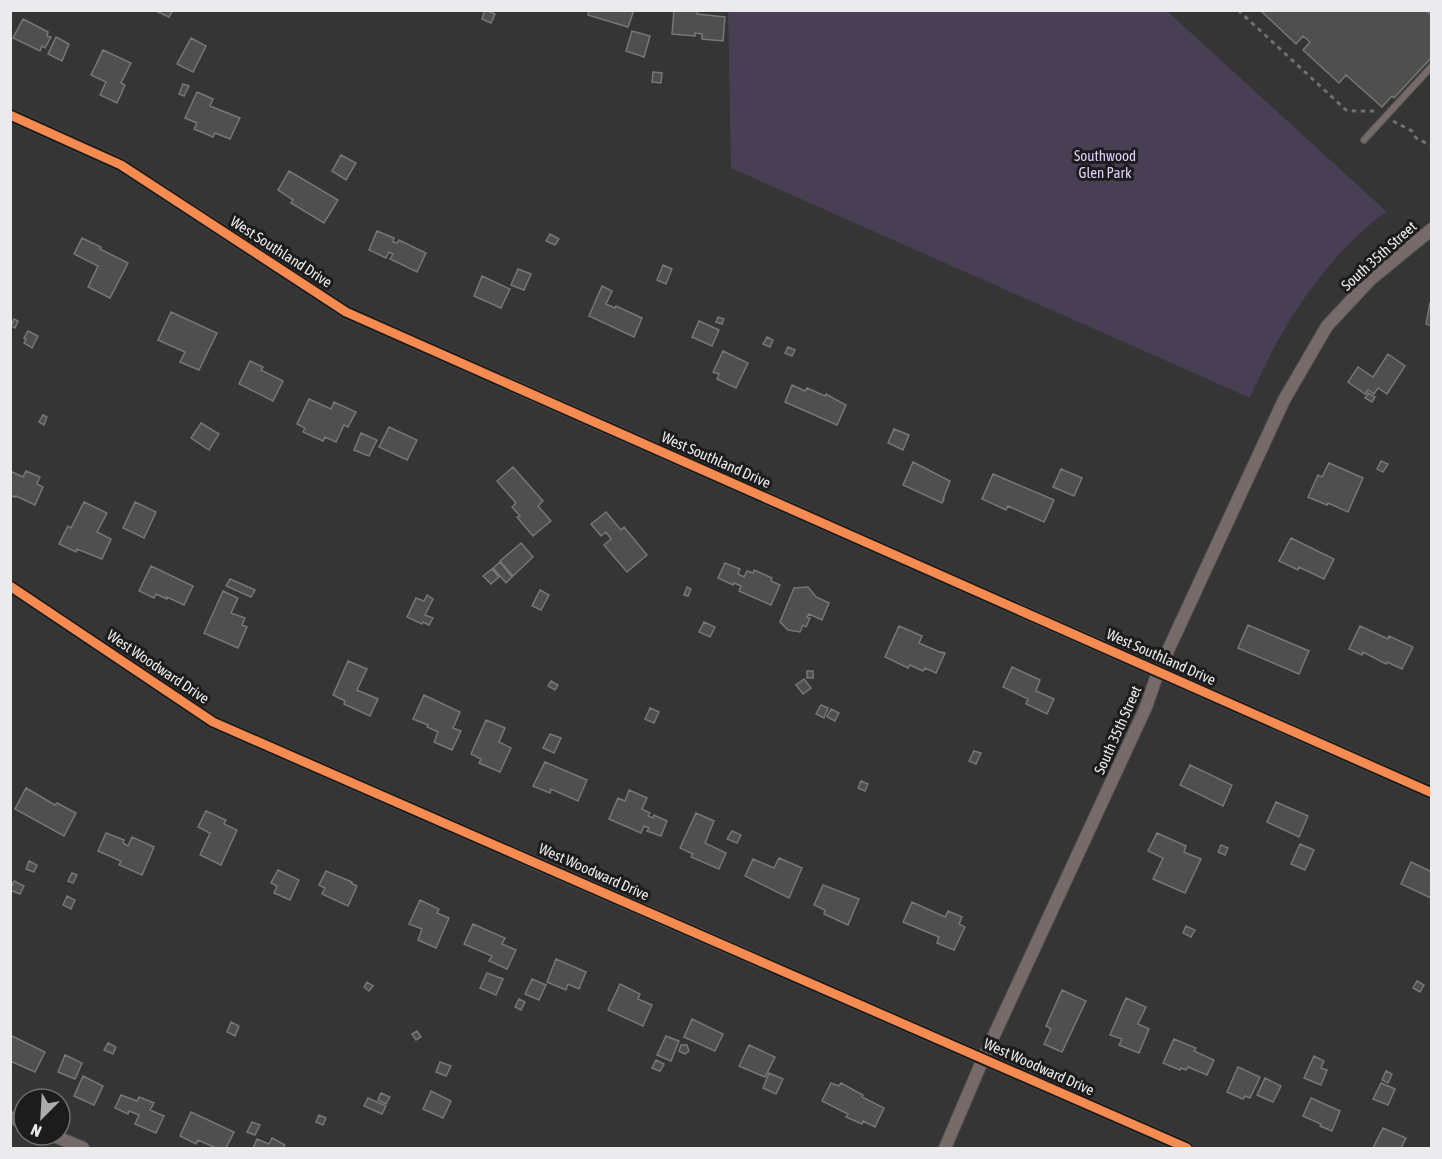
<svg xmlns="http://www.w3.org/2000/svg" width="1442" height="1159" font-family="'Asap Condensed',sans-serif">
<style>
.green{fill:#483f55}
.building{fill:#504f50;stroke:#777677;stroke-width:1.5}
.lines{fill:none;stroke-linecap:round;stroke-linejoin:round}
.service-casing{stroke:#525253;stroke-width:8}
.minor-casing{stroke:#525253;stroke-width:14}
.path{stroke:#746e6c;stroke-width:3;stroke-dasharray:4.5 4.5;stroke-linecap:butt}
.service{stroke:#766b68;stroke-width:6}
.minor{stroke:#766b68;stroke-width:12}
.cycleway-casing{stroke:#1d1c1d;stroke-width:13}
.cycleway{stroke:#f68b52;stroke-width:9}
.labels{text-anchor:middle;stroke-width:6;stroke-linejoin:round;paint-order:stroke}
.park-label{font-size:15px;fill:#dfcdfe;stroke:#1d1c1d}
.street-label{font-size:15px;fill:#ebebed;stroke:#1d1c1d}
</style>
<rect width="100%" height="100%" fill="#353536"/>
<path class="green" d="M728 11H1167L1387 212C1373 220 1363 231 1351 242 1306 287 1275 340 1250 398L731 168Z"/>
<path class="building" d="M159 10H173L169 17 158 12Z
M485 10 495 14 491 23 482 19Z
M589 10H634L628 27 588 15Z
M674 10 697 11V14L725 17 723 41 702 39V34L695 33V36L672 34Z
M1260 10H1425L1432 16V57L1394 98 1392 96 1382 107 1346 75 1339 83 1303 50 1310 42 1303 36 1296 44Z
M23 19 48 32 47 36 51 37 45 48 42 46 40 51 13 38Z
M632 31 650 36 644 57 626 51Z
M56 37 69 44 62 61 48 54Z
M191 38 206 46 193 72 177 64Z
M103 50 131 63 121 83 125 85 117 103 100 95 106 82 91 75Z
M653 72 662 73 661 83 652 82Z
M183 84 189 86 184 96 179 94Z
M197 92 213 99 210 106 240 118 230 139 215 133 213 137 199 131 194 129 197 123 185 118Z
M341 155 356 163 346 180 332 171Z
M289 171 338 200 324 223 291 203 293 200 278 190Z
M377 231 394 238 393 242 397 243 399 240 426 253 417 272 390 259 393 254 389 252 386 258 369 250Z
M550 234 559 239 555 245 546 241Z
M82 238 101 247 100 249 128 263 110 298 88 287 98 266 74 254Z
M663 265 672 269 666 284 657 280Z
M518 269 531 274 524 290 511 285Z
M482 276 510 289 501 308 474 296Z
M602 286 612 291 606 304 615 308 616 306 642 318 634 337 589 316Z
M1430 303H1432V326L1426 324Z
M171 312 217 333 199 370 180 362 185 352 158 340Z
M718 317 724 319 722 324 716 322Z
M14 319 18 321 15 328 11 326Z
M699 321 719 330 712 346 692 337Z
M28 331 38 336 32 348 24 343 26 339 24 338Z
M767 337 773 340 770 347 763 344Z
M788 347 795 350 792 356 785 353Z
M723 351 748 363 736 388 717 379 719 374 713 372Z
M1388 354 1405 366 1387 394 1378 388 1374 394 1368 390 1365 394 1348 382 1358 367 1373 377Z
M250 361 263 367 261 370 283 381 273 401 239 384Z
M792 385 805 391 807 388 825 396 826 394 846 405 837 425 785 402Z
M1368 393 1375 397 1372 402 1365 398Z
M309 399 331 409 334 402 356 412 348 427 344 425 336 442 325 437 323 441 303 432 305 428 297 424Z
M43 415 47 417 44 425 39 422Z
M201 423 219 434 209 450 191 438Z
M389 427 417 440 407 460 379 447Z
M894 429 909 435 903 450 888 443Z
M361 433 377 440 369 456 354 450Z
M1381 461 1388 464 1383 472 1377 469Z
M913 462 950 481 943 499H944L942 503 903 485Z
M1329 463 1363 478 1348 512 1328 503 1327 505 1308 497 1318 475 1322 477Z
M513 467 543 501 538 506 551 521 533 536 517 517 520 516 512 507 516 503 497 481Z
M1061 469 1082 478 1074 496 1053 487Z
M10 471 23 477 26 471 40 477 37 484 43 487 35 505 16 496 15 497 10 495Z
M993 474 1054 500 1044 522 1008 506 1006 510 982 499Z
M84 502 107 513 97 532 111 539 102 559 77 549 76 552 59 544 68 526 71 528Z
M135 502 156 512 144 538 123 528Z
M606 512 621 530 624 527 647 555 627 572 604 545 611 539 606 532 601 536 591 524Z
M1291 538 1334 559 1324 579 1299 567 1298 570 1279 561Z
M521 543 533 557 513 576 500 561Z
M500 562 512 577 506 583 493 568Z
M725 563 740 569 738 574 744 577 747 571 753 573 754 570 772 578 771 581 780 585 771 605 739 591 741 586 734 583 733 585 718 578Z
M151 566 193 586 184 605 167 597V599L156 594 154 598 139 591Z
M492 569 499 577 491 584 483 576Z
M230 579 255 590 251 597 226 586Z
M687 587 691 589 688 596 684 595Z
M808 587 816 597 829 603 822 620 809 614 807 617 810 618 806 627 803 625 800 632 788 630 780 622 794 588Z
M540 590 549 595 541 610 532 606Z
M223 591 238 598 231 613 245 618 242 625 247 627 238 648 204 633Z
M427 595 433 599 425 615 433 618 429 625 423 622 422 624 407 617 416 598 424 601Z
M704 622 715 627 710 637 699 632Z
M1248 625 1309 651 1299 674 1238 648Z
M899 626 922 636 919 643 942 653V652L945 653 936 673 925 668 923 671 910 665 908 668 885 657Z
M1360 626 1388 639 1389 636 1413 647 1402 669 1387 662 1386 664 1363 652 1362 655 1349 649Z
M348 661 367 669 357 690 378 699 370 716 344 704 345 701 333 695Z
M1012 667 1040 680 1036 691 1054 699 1047 714 1026 704 1028 699 1003 687Z
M807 671H813V678H807Z
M804 679 811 688 803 694 796 685Z
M551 681 558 685 555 690 548 686Z
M424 695 460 712 453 728 461 731 452 750 434 742 438 732 427 727 428 725 413 719Z
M821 705 828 708 824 718 816 714Z
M650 708 659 712 654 723 645 719Z
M831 709 839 713 835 721 827 717Z
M486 720 505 728 499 742 511 748 500 772 479 763 481 759 471 754Z
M550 734 561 738 554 753 543 748Z
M974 751 981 753 976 764 969 761Z
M545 762 587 780 578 801 551 789 550 793 533 786Z
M1190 765 1232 785 1223 806 1180 785Z
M861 781 868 784 865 791 858 788Z
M26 788 55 805 57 803 76 813 64 836 15 809Z
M629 790 647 798 642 809 650 813 648 816 653 818 654 815 667 821 661 836 647 831 649 828 644 826 641 833 609 819 618 798 625 801Z
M1276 802 1308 816 1299 837 1267 822Z
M206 811 226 820 224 824 237 830 221 865 200 855 210 833 198 827Z
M696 813 714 821 705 843 726 853 719 869 691 857 693 854 680 848Z
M732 831 741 835 737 843 727 839Z
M106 833 124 840 123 843 128 846 132 837 154 847 142 875 119 865 121 861 98 851Z
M1157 833 1186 846 1184 852 1201 859 1185 893 1153 879 1163 858 1148 851Z
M1300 844 1314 850 1305 870 1291 864Z
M1221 845 1228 848 1225 855 1218 852Z
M779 858 802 868 789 898 745 876 753 859 774 868Z
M29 861 37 865 34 872 26 869Z
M1411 862 1432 872 1431 898 1401 884Z
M278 870 299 880 290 900 274 893 277 886 271 883Z
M326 871 352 882 351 883 357 886 348 906 322 894 325 888 319 885Z
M72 873 77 875 73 883 68 881Z
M14 881 24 886 20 894 10 890Z
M823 885 859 899 848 925 824 914 825 910 814 905Z
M67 896 75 900 71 909 63 905Z
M420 900 439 909 437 913 449 918 436 948 418 940 422 929 409 924Z
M912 902 945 917 948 911 962 917 959 924 965 927 954 950 937 943 939 937 903 922Z
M473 924 505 938 502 944 516 950 507 969 489 961 492 956 464 944Z
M1186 926 1195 930 1191 937 1183 933Z
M556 959 586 972 579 989 568 984 566 990 547 982Z
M487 973 503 979 496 995 480 988Z
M532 979 546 985 539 1000 525 994Z
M1417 981 1424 985 1420 992 1413 988Z
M367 982 373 986 369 991 364 987Z
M620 984 640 994 638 999 652 1005 643 1026 608 1010Z
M1062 990 1086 1001 1062 1052 1044 1044 1051 1029 1046 1026Z
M1126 998 1146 1007 1138 1024 1149 1029 1139 1053 1119 1045 1122 1039 1110 1035Z
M519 999 525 1002 521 1010 515 1007Z
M692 1019 723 1034 715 1051 684 1037Z
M231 1022 239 1026 235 1036 227 1032Z
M417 1031 421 1037 416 1040 412 1034Z
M10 1035 45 1052 35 1072 10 1061Z
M666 1036 679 1041 671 1061 657 1055Z
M1174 1039 1196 1048 1194 1051 1214 1060 1207 1075 1188 1067 1186 1070 1181 1068 1180 1070 1163 1063Z
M108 1043 116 1047 113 1054 104 1050Z
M681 1045H687L689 1051 685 1054 679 1051Z
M749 1045 775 1057 765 1077 739 1066Z
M65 1055 82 1063 75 1079 58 1072Z
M1314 1056 1324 1061 1321 1068 1327 1070 1321 1085 1304 1078Z
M656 1060 664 1064 660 1071 652 1068Z
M440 1062 451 1066 446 1076 436 1072Z
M1238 1067 1260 1077 1250 1098 1245 1096 1243 1099 1227 1092Z
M1386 1071 1392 1074 1388 1083 1382 1080Z
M769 1073 783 1079 776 1094 763 1088Z
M83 1076 103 1086 94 1105 74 1096Z
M1265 1078 1281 1086 1273 1102 1257 1095Z
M831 1083 839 1086 841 1083 863 1095 862 1097 884 1108 875 1127 863 1121 862 1124 846 1117 848 1114 822 1101Z
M1381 1083 1395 1089 1388 1105 1373 1099Z
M431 1091 451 1101 443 1118 423 1109Z
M381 1093 390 1097 386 1104 378 1100Z
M121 1095 137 1101 139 1097 154 1103 150 1110 164 1116 156 1133 135 1124 139 1115 129 1111 128 1114 115 1108Z
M368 1098 386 1106 382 1114 364 1106Z
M1311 1098 1340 1111 1332 1131 1320 1126 1321 1124 1303 1116Z
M191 1112 234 1132 226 1148H216L198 1140 196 1144 180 1136Z
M319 1115 326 1118 323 1125 316 1122Z
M252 1122 260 1125 255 1135 247 1132Z
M1383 1128 1406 1138 1401 1148H1373Z
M272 1138 285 1145 283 1148H253L257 1139 269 1144Z"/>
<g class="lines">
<g class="service-casing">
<path id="service" d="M1364 140 1432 66"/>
</g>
<g class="minor-casing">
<path id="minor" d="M10 115 121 165 346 312 1432 793
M10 586 213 722 1187 1148
M10 1117 24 1123
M52 1135 83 1148
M945 1148 983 1059 1146 707 1158 672 1284 400 1327 326 1371 279 1432 229"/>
</g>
<path class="path" d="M1238 10 1346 110 1355 111H1377
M1393 121 1412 131 1416 138 1432 146"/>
<use href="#service" class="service"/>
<use href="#minor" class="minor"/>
<g class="cycleway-casing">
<path id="cycleway" d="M10 115 121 165 346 312 1432 793
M10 586 213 722 1187 1148"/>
</g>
<use href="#cycleway" class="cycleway"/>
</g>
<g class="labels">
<g class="park-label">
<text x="1105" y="161">Southwood<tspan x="1105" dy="17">Glen Park</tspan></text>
</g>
<g class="street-label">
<text transform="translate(281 252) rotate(33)" y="5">West Southland Drive</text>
<text transform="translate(1379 256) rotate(-42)" y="5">South 35th Street</text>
<text transform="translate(716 460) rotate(24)" y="5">West Southland Drive</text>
<text transform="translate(1161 657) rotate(24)" y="5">West Southland Drive</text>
<text transform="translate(158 667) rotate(34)" y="5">West Woodward Drive</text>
<text transform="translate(1118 730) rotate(-66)" y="5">South 35th Street</text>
<text transform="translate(594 872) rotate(24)" y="5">West Woodward Drive</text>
<text transform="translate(1039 1067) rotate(24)" y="5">West Woodward Drive</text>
</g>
</g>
<rect width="1442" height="1159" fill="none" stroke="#ebebed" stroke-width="24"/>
<g transform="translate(42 1117) rotate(204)"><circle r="28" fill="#1d1c1d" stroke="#6f6f70" stroke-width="1.5"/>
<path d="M0-4.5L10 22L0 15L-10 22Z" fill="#ababad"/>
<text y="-9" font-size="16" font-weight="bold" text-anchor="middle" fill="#ebebed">N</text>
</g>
</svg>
